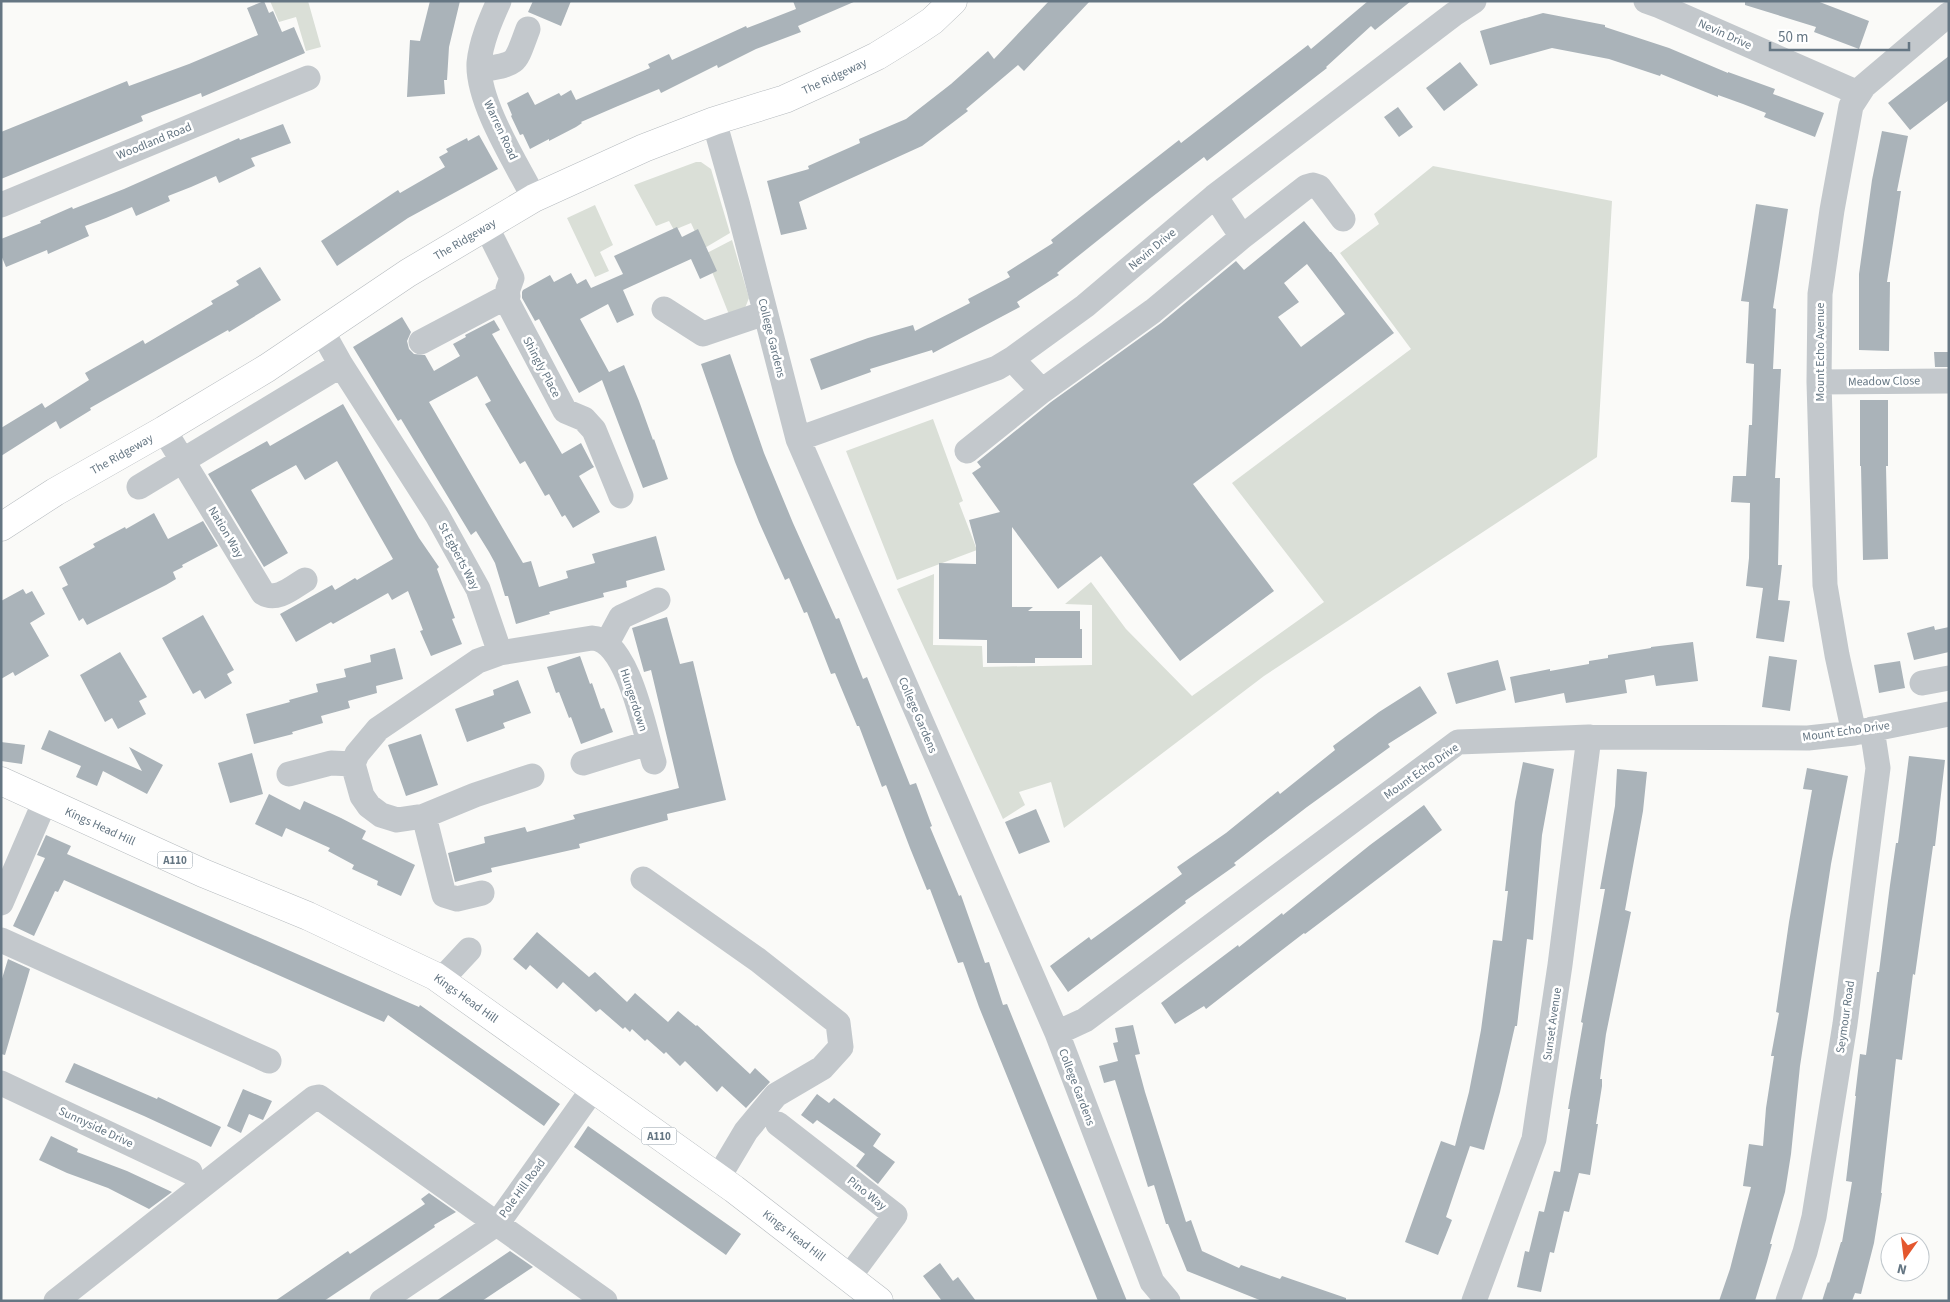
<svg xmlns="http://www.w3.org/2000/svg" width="1950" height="1302" font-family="'Source Sans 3',sans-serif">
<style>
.green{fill:#dadfd7}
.building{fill:#aab3b9;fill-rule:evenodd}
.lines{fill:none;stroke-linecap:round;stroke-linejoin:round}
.major-casing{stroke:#b5babe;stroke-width:29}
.minor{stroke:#c3c8cc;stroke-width:25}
.major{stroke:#fff;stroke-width:28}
.labels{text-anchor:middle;stroke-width:5;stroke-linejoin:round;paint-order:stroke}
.shield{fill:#fff;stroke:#939fa8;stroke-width:1}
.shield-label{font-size:11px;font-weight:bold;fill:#657683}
.street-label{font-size:12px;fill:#657683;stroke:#fff}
</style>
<rect width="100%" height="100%" fill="#fafaf8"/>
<path class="green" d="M270 1H308L321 47 306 51 296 17 279 22Z
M696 162H701L711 169 730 233 703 249 691 223 674 230 669 221 656 226 634 185Z
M1433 166 1612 201 1597 457 1264 676 1064 828 1051 782 1019 792 1025 805 1003 819 897 589 934 574 933 645 982 646 983 667 1092 665V605L1065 604 1091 582 1126 629 1192 696 1324 602 1232 483 1411 349 1340 253 1379 224 1374 214Z
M595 205 613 245 600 252 609 271 595 277 567 218Z
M732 240 749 298 745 308 730 317 705 254Z
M933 419 963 501 959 503 977 550 897 580 846 451Z"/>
<path class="building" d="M264 1 269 13 273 11 282 32 294 27 305 53 202 97 201 93 141 116 143 121 1 179V132L127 81 129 86 189 64 258 35 247 8Z
M430 1H460L449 47 447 80H444L445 94 407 97 410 40 420 41Z
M533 1H571L561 26 528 12Z
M793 1H856L798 26 801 32 756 49 718 68 717 65 661 93 659 89 618 106 581 122 582 123 576 127 549 141V139L530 149 523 134 520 135 511 116 512 115 507 103 528 92 535 105 559 93 561 96 571 90 576 100 650 68 648 64 669 54 672 60 746 26 747 28 796 9Z
M1049 1H1090L1024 71 1018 65 966 109 968 111 922 146 799 202 807 229 781 235 767 181 809 169 808 166 860 143 859 139 906 119 951 84 988 51 994 59Z
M1368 1H1411L1375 30 1371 26 1326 67 1327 68 1207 161 1204 157 1152 197 1057 273 1059 275 1017 302 1020 307 933 353 932 350 870 369 871 372 821 390 810 359 868 338 913 325 915 331 970 303 968 299 1010 277 1007 272 1053 243 1051 240 1179 140 1181 143 1308 45 1311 49Z
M1745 1H1817L1869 21 1859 49 1814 32 1816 27 1745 5Z
M1543 13 1605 25V27L1669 48 1728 73V72L1775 89 1773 94 1824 113 1815 137 1764 117 1766 113 1743 104 1718 95V97L1661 74 1660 76 1609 59 1552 48 1490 65 1480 31Z
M1949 56V100L1910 130 1888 103Z
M1460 62 1478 85 1444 111 1426 88Z
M1398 107 1413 127 1399 137 1384 117Z
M283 124 291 143 251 158 255 166 219 183 216 176 191 187 168 196 170 201 136 216 132 207 106 218 85 226 89 236 48 254 47 250 6 267 1 255V239L41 223 40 221 72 207 73 209 124 189 239 138 240 140Z
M1882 131 1908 136 1897 191H1901L1887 282H1890L1889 351 1859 350V274L1872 180Z
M479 135 498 169 408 218 337 266 321 241 398 190 400 193 445 167 439 157 448 152 446 149 467 138 468 141Z
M1756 204 1788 209 1773 308 1776 309 1773 369H1781L1775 478H1780L1778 565H1782L1778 600 1790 601 1784 642 1756 638 1763 588 1746 586 1749 558 1750 503 1731 502 1733 476H1746L1749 425H1752L1754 364 1746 363 1749 302 1741 301Z
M1304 221 1330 252H1331L1394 333 1193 484 1274 591 1180 661 1101 556 1058 589 1012 527V607H1033L1028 611H1080V629H1082V658H1035V663H987V640L939 639V563L976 564V546L969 520 1000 512 972 473 981 467 977 462 1051 402 1161 323 1236 261 1244 270ZM1307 264 1345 314 1301 347 1278 317 1299 302 1284 283Z
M677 227 682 237 698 229 717 271 700 279 691 259 623 290 634 315 617 323 608 304 580 319 609 372 624 365 639 401 653 440 654 439 668 479 643 488 602 380 579 393 539 319 535 321 522 298V292L523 290 550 275 554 282 571 273 577 284 586 279 591 288 623 274 614 256Z
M260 267 281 300 229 332 228 330 90 408 91 410 60 429 56 421 1 456V428L42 403 45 408 89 380 85 373 143 340 145 344 213 304 211 301 239 285 236 281Z
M402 317 411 332 407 341 409 349 414 354 425 355 434 371 460 356 453 344 466 337 465 335 494 320 500 330 492 334 562 454 581 443 592 464 594 467 579 476 600 512 573 528 565 515 562 517 549 494 545 496 525 461 520 464 485 404 491 401 477 376 429 402 523 563 531 561 539 587 568 578 566 571 595 563 592 554 656 536 665 570 626 581 627 587 603 593 604 597 549 612 550 614 516 624 508 596H505L495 563 489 552 476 531 471 535 401 419 398 421 353 347Z
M1934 352H1949V367H1935Z
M730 354 764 453 793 523 836 619 839 618 863 679 867 677 910 785 916 783 932 826 930 827 959 896 961 895 985 963 989 962 1003 1005 1007 1004 1127 1301H1098L979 1007 963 962 958 963 930 889 927 890 910 848 886 785 882 787 859 726H857L835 673 831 674 807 612 804 613 789 578 785 580 759 522 735 462 701 364Z
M1860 400H1888V466H1886L1888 559 1863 560 1861 466H1860Z
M343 404 419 538 439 567 437 569 455 618 452 619 462 644 431 656 420 631 423 630 408 591 392 600 388 593 333 624 331 622 296 642 280 614 332 585 335 590 355 578 357 580 393 559 337 461 305 480 296 465 251 490 288 553 264 567 208 474 267 441 270 446Z
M154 513 168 539 203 521 218 546 182 565 183 567 173 572 176 579 166 585 87 625 83 618 79 621 62 588 68 585 59 567 95 547 93 544 125 527 126 529Z
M23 589 26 594 32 591 45 614 30 623 49 656 15 676 13 672 1 679V601Z
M203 615 234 670 227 674 232 683 205 699 200 690 193 694 162 638Z
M667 617 680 664 693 661 726 800 667 814 668 820 579 844 580 848 491 868 492 872 455 882 448 853 485 843 484 837 525 827 527 832 575 819 573 815 679 788 651 670 644 672 632 628Z
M1934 626 1935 630 1949 627V652L1914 660 1907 633Z
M1693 642 1698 681 1656 686 1654 675 1625 680 1627 693 1566 703 1564 693 1515 703 1510 677 1550 669V671L1589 664V661L1608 658V655L1651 648V647Z
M395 648 403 679 376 686 377 693 348 701 350 708 321 716 323 723 292 732 293 734 254 744 246 714 290 702 289 700 318 692 316 684 346 677 344 669 371 662 370 655Z
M120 652 147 697 139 701 146 714 118 729 112 718 105 722 80 675Z
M580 656 590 684 592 683 601 709 604 708 613 732 581 744 571 717 569 718 559 692 556 693 547 667Z
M1769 656 1797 660 1790 711 1762 707Z
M1498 660 1506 690 1456 704 1447 673Z
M1900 661 1905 688 1879 693 1874 665Z
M518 680 531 713 503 723 505 728 467 742 455 709 494 695 493 690Z
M1420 686 1437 713 1388 744 1390 747 1307 807 1234 863 1236 865 1185 901 1186 903 1068 992 1050 966 1089 937 1091 940 1182 874 1177 867 1226 833 1278 791 1280 794 1335 750 1333 746 1379 712Z
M49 730 142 771 129 747 163 765 147 794 103 771 97 786 76 777 81 766 41 749Z
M421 734 438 785 406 796 388 745Z
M1 742 25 745 22 764 1 761Z
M252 753 263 794 230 803 218 763Z
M1909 756 1945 760 1935 846H1933L1915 975 1913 974 1902 1060 1896 1059 1881 1193H1882L1874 1243 1861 1294 1855 1293 1852 1301H1822L1828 1282 1829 1283 1841 1242H1842L1852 1182 1846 1181 1856 1096H1855L1860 1054 1866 1055 1877 972H1879L1890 885 1896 843H1898Z
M1523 762 1554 769 1542 835 1533 940 1527 939 1517 1026H1515L1500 1092 1484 1150 1470 1146 1446 1217 1452 1220 1438 1255 1405 1242 1441 1141 1455 1146 1469 1092 1481 1030 1493 940 1502 941 1508 891H1505L1515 802Z
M1807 768 1848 776 1831 864 1800 1066 1791 1154 1785 1192 1770 1244H1772L1767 1262 1755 1301H1719L1730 1269 1751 1187 1743 1186 1749 1144 1763 1146 1766 1108 1774 1056H1771L1779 1013 1776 1012 1789 922 1812 790 1803 789Z
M1617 769 1647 772 1643 811 1625 910 1631 912 1606 1034 1600 1079H1602V1086L1596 1124H1598L1590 1175 1579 1173 1569 1212 1564 1211 1554 1253 1550 1252 1541 1292 1517 1287 1525 1251 1529 1252 1539 1211 1544 1212 1554 1171 1560 1172 1570 1109H1568L1583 1023 1581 1022 1605 889H1600L1615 806Z
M269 794 300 810 304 801 341 818 366 831 362 839 415 865 401 896 377 885 378 881 352 869 354 865 328 851 330 848 286 828 282 837 255 824Z
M1424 805 1442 830 1346 903 1305 934 1304 933 1206 1009 1204 1006 1175 1024 1161 1003 1238 945 1239 947 1282 913 1283 915 1370 845Z
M1036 809 1050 842 1019 854 1005 822Z
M46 835 71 846 67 854 419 1007 420 1005 560 1104 544 1126 388 1015 384 1022 64 880 58 892 55 891 34 936 13 926 45 858 37 855Z
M537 932 589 977 595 972 627 1002 635 993 668 1022 678 1011 696 1026 697 1025 750 1074 755 1068 770 1082 746 1108 722 1086 717 1092 685 1061 680 1066 666 1052 664 1054 647 1039 645 1041 632 1029 630 1032 625 1027 623 1029 600 1009 596 1012 563 982 557 989 530 965 526 970 513 959Z
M8 959 30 969 5 1055 1 1054V982Z
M1133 1025 1140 1054 1135 1055 1145 1092 1186 1222 1191 1220 1202 1251 1239 1268 1241 1265 1280 1279 1282 1276 1346 1298V1301H1262L1187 1271 1168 1224H1166L1154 1185 1148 1187 1115 1080 1104 1083 1099 1066 1118 1061 1113 1043 1118 1042 1115 1028Z
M74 1063 157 1099 158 1097 221 1127 211 1147 144 1116 65 1082Z
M243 1089 272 1101 263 1120 249 1114 241 1133 227 1126Z
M817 1094 829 1103 834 1098 881 1134 873 1146 895 1162 878 1184 856 1166 865 1154 817 1120 813 1124 801 1115Z
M588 1126 741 1234 726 1255 574 1147Z
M51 1136 78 1149 77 1152 127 1171 172 1192 149 1209 108 1188 67 1173 39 1160Z
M429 1193 456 1212 434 1225 435 1227 324 1301H275L348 1251 350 1254 425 1204 421 1199Z
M510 1251 533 1267 482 1301H436Z
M940 1263 953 1281 958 1277 976 1301H942L923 1276Z"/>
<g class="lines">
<g class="major-casing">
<g id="major">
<path id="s1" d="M1 527 55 492 164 430 267 368 408 273 534 198 644 148 714 121 785 99 842 73 877 56 911 35 932 21 953 1"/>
<path id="s2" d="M1 781 203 873 308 916 435 976 734 1189 879 1301"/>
</g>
</g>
<path class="minor" d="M499 1C490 21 481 42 479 63 477 102 516 163 534 198
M1646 1 1660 6 1858 93
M480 70C519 63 514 66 528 29
M714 121 738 206 798 439 1057 1033 1152 1282 1168 1301
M1215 196 1242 237
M1 205 308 78
M486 226 512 278 508 289 507 301 565 411 584 419 594 430 621 496
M664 309 703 334 765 313
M322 331 341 365 437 515 478 589 500 653
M421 342 508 296
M1012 359 1042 391
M1819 382 1949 381
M164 430 263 593C277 602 293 587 305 580
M798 439 997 368 1012 359 1085 306 1215 196 1454 14 1474 1
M967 451 1042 391 1153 311 1242 237 1306 187 1313 185 1319 187 1343 219
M139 487 341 365
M607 643 621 617 658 600
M1922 683 1949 678
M1854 733 1837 655 1825 585 1819 382 1820 294 1832 210 1851 106 1864 86 1949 14
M583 763 648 743
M289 774 331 763 353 764
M532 776 475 795 424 816 397 820 381 815 369 806 362 796 353 764 357 754 378 729 478 661 500 653 592 638C628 639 645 733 654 762
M424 816 444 895 457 899 482 893
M643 879 758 960 838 1023 841 1047 822 1068 776 1095 746 1131 718 1178
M1 903 45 801
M1 940 269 1061
M441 980 469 950
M1057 1033 1085 1020 1458 742 1589 737 1808 738 1854 733 1949 714
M1 1083 190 1172
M778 1124 895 1215 849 1277
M56 1301 314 1098 319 1097 605 1301
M382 1301 489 1229 502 1217 593 1089
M1474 1301 1534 1139 1560 965 1589 737
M1788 1301 1805 1252 1814 1217 1845 1024 1878 768 1872 729"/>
<use href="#major" class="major"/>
</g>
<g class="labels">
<g class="shield">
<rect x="157.5" y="851.5" width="35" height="17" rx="4"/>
<rect x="641.5" y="1127.5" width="35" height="17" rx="4"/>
</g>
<g class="shield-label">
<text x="175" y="864">A110</text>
<text x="659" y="1140">A110</text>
</g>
<g class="street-label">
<text transform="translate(1725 34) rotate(24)" y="4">Nevin Drive</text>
<text dy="4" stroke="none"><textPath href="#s1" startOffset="951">The Ridgeway</textPath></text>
<text transform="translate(501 130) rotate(65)" y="4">Warren Road</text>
<text transform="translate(154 141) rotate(-22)" y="4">Woodland Road</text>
<text dy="4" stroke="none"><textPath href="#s1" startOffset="546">The Ridgeway</textPath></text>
<text transform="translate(1152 249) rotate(-40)" y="4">Nevin Drive</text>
<text transform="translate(772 338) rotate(76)" y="4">College Gardens</text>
<text transform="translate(1820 352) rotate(-90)" y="4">Mount Echo Avenue</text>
<text transform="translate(542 367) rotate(62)" y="4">Shingly Place</text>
<text transform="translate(1884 381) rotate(-1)" y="4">Meadow Close</text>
<text dy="4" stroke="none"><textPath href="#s1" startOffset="141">The Ridgeway</textPath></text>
<text transform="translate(226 532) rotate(59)" y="4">Nation Way</text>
<text transform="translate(459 556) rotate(62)" y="4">St Egberts Way</text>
<text transform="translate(634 700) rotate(72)" y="4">Hungerdown</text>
<text transform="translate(918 715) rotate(67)" y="4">College Gardens</text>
<text transform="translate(1846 731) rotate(-8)" y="4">Mount Echo Drive</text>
<text transform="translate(1421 771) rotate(-35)" y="4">Mount Echo Drive</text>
<text dy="4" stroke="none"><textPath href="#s2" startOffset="109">Kings Head Hill</textPath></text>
<text dy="4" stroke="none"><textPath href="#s2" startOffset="514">Kings Head Hill</textPath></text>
<text transform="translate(1845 1017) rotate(-82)" y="4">Seymour Road</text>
<text transform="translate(1552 1024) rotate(-82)" y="4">Sunset Avenue</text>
<text transform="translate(1077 1087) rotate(69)" y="4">College Gardens</text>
<text transform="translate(96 1127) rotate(25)" y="4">Sunnyside Drive</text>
<text transform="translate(522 1188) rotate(-54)" y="4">Pole Hill Road</text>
<text transform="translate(867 1193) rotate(38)" y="4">Pino Way</text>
<text dy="4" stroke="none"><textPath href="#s2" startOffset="919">Kings Head Hill</textPath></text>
</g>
</g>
<rect width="1950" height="1302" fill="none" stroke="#657683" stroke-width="5"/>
<g transform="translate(1905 1257) rotate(194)"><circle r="24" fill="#ffffff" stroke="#c1c8cd"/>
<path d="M0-4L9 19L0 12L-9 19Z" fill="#e4572e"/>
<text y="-8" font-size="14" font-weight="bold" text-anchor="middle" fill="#657683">N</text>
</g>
<path d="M1770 42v8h139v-8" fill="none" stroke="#657683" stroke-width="2.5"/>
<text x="1778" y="42" font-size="15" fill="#657683" stroke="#ffffff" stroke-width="4" paint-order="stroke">50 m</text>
</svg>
